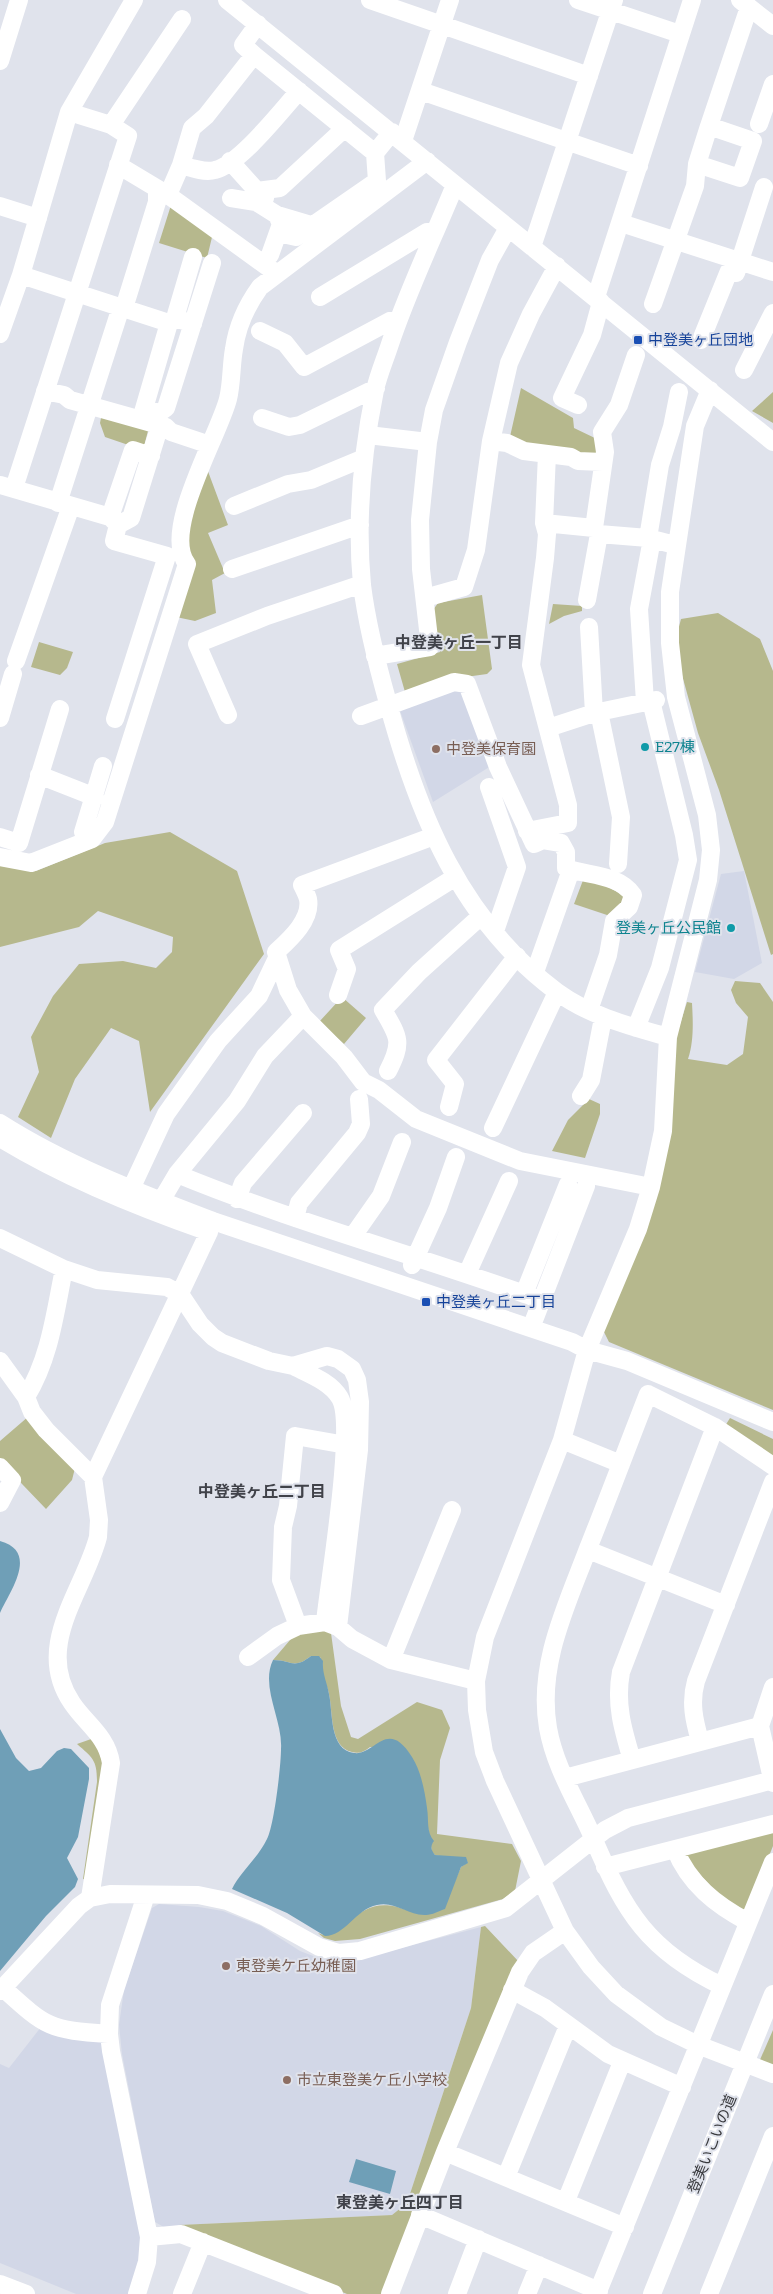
<svg xmlns="http://www.w3.org/2000/svg" width="773" height="2294" font-family="Bitter,'Noto Sans JP',serif">
<style>
.built{fill:#d2d7e7}
.green{fill:#b6b88d}
.water{fill:#6f9fb7}
.lines{fill:none;stroke-linecap:round;stroke-linejoin:round}
.minor{stroke:#fff;stroke-width:18}
.transit-dot{fill:#1a4fb4;stroke:#e0e3ec;stroke-width:2}
.culture-dot{fill:#0f9aa8;stroke:#e0e3ec;stroke-width:2}
.education-dot{fill:#8d6e63;stroke:#e0e3ec;stroke-width:2}
.labels{text-anchor:middle;stroke-width:4;stroke-linejoin:round;paint-order:stroke}
.transit-label{font-size:15px;fill:#164399;stroke:#e0e3ec;text-anchor:start}
.culture-label{font-size:15px;fill:#0d838f;stroke:#e0e3ec;text-anchor:start}
.education-label{font-size:15px;fill:#785e54;stroke:#e0e3ec;text-anchor:start}
.street-label{font-size:15px;fill:#393a3e;stroke:#e0e3ec}
.neighbourhood-label{font-size:16px;font-weight:bold;fill:#404249;stroke:#e0e3ec}
</style>
<rect width="100%" height="100%" fill="#e0e3ec"/>
<path class="built" d="M454 688 461 691 491 766 433 802 399 708Z
M744 871 762 963 734 979 695 972 721 874Z
M159 1904 199 1907 223 1911 261 1926 300 1951 337 1965 481 1927 471 2008 407 2203 392 2215 179 2225 169 2230 155 2222 122 2054 119 2025 124 1990 152 1908Z
M41 2027 99 2039 104 2044 143 2245 131 2294H76L0 2263V2064L9 2068Z"/>
<path class="green" d="M172 202 213 233 207 258 159 243Z
M521 388 573 418 574 428 599 440 598 454 569 453 509 441Z
M773 392V423L752 411Z
M102 413 149 427 143 450 105 437 100 423Z
M206 466 228 525 208 533 225 573 212 580 216 613 195 621 176 617 184 547Z
M482 595 492 669 487 674 451 679 405 692 397 664 440 652 433 610 438 603Z
M553 604 582 606V611L564 616 549 624Z
M718 613 760 639 773 671V954L771 955 719 790 698 733 674 646 681 619Z
M39 642 73 652 67 668 60 675 31 667Z
M170 832 237 871 264 954 150 1112 139 1041 111 1028 75 1079 51 1138 18 1117 39 1072 31 1037 53 996 79 964 123 961 156 968 172 952 173 937 98 911 79 927 0 947V862L36 871 105 843Z
M585 875 627 897 610 916 574 904Z
M735 981 760 983 773 1002V1410L609 1342 603 1330 630 1268 676 1037 687 1002 692 1003C693 1021 694 1042 688 1059L727 1065 743 1054 748 1017 736 1003 731 990Z
M342 997 366 1018 344 1044 319 1022Z
M589 1099 600 1104V1114L585 1158 552 1151 568 1120Z
M29 1416 75 1468 72 1480 46 1509 0 1461V1441Z
M730 1418 773 1439V1462L725 1426Z
M322 1628 331 1633 341 1706 351 1737 358 1739 417 1702 442 1710 450 1728 440 1760 437 1834 512 1844 521 1861 515 1891 503 1899 360 1939 335 1941 324 1938 318 1933C346 1946 354 1887 409 1911L454 1883 461 1867 468 1862 435 1855 432 1852 419 1774 408 1752 370 1747C364 1752 359 1754 352 1752 329 1747 333 1711 329 1694 328 1687 324 1682 323 1676 321 1669 324 1663 320 1657L311 1656C293 1670 292 1660 273 1660L296 1633Z
M94 1738 104 1766 87 1880 83 1879 97 1782C97 1760 93 1758 77 1744Z
M773 1831V1846L748 1909 740 1912 728 1905 685 1858 687 1850Z
M485 1926 519 1962 384 2294H347L179 2225 392 2215 407 2203 471 2008 481 1927Z
M773 2030V2067L759 2062Z"/>
<path class="water" d="M0 1541C40 1552 9 1592 0 1613Z
M311 1656H319L323 1661C322 1674 327 1682 329 1694 333 1712 329 1750 354 1753 375 1756 387 1717 412 1757 421 1771 425 1792 427 1808 429 1820 426 1832 434 1841 430 1846 431 1850 435 1855L466 1857 468 1863 461 1867 445 1909C439 1911 432 1915 426 1915 408 1916 396 1901 377 1905 356 1909 345 1936 325 1936L287 1913 232 1889C241 1871 258 1858 267 1839 274 1826 281 1766 281 1749 283 1720 260 1687 273 1660 292 1660 293 1670 311 1656Z
M0 1729 16 1758 29 1771 41 1768 57 1751 64 1748 71 1749 89 1768V1779L78 1837 67 1858 78 1879 75 1887 46 1916 0 1971Z
M356 2159 396 2171 390 2194 349 2182Z"/>
<g class="lines">
<path class="minor" d="M227 0 773 442
M370 0 589 76
M578 0 680 34
M740 0 773 26
M254 55 375 153
M0 61 19 0
M421 91 639 166
M759 124 773 84
M111 125 182 19
M709 126 753 141 740 178 697 164Z
M709 126 749 7
M403 141 450 0
M230 161 257 191 280 188 345 128
M118 165 168 195 276 273
M181 165C191 168 205 173 215 170 240 164 281 111 299 91
M455 185C433 239 407 292 389 347 384 362 378 376 375 390 362 454 356 521 362 585 367 625 377 664 388 703 418 814 461 921 557 992 590 1016 629 1026 668 1037
M231 198 256 202 265 198
M256 202 277 215 281 224 270 255
M0 206 38 218
M277 215 314 226
M621 223 773 272
M278 233 296 237 377 181 375 153 392 132
M532 247 614 0
M21 275 169 323 175 318 193 324
M320 297 427 232 433 233
M596 297 692 0
M653 304 695 186 697 164
M124 308 157 202V192L168 195 181 165 192 128 206 116 254 55 243 45 258 24
M175 318 193 257
M260 331 285 343 304 367 390 321 398 320
M0 334 21 275 69 112 134 0
M701 340 729 271 736 273 764 187
M744 370 773 313
M710 390 695 426 670 592V643L676 697 707 815 711 850 708 880 668 1037 663 1131 651 1187 638 1229 587 1350 562 1440 485 1637 476 1681 477 1710 484 1752 495 1781 565 1931 591 1967 616 1994 661 2027 698 2045 773 2074
M45 391 64 395 70 400 166 427 171 432 210 445
M578 405 562 398 592 335 601 302
M144 409 159 413 166 408 212 263
M262 418 289 427 300 425 376 388
M141 419 169 323
M368 435 428 442
M491 441 507 443 524 451 571 457 578 461 603 462
M547 454 544 523 594 528 599 534 648 538 675 545
M0 485 110 517 118 525 114 541 167 556 115 719
M14 488 128 136 111 125 69 112
M58 503 121 307
M234 506 288 484 311 480 364 458
M110 517 133 450 151 456
M118 525 131 518 160 425
M594 528 605 452 602 432 619 405 636 355
M648 538 660 465 672 427 679 392
M232 569 360 525
M425 598 464 587 476 550 491 441 509 363 531 314 557 266
M587 600 599 534
M589 627 594 713
M375 656 430 647 421 569 420 520 428 442 434 410 458 342 490 260 508 228
M16 661 71 506
M645 702 639 609 652 539
M599 712 621 817 618 864
M228 715 197 644 267 616 362 584
M361 716 454 682 467 684 498 767 534 844 543 840 561 843 566 852V868C588 876 619 874 633 895L629 907 614 921 608 955 589 1010
M0 718 13 674
M548 728 594 713 656 700
M39 775 95 797
M489 787 517 867 495 931
M527 831 568 823V805L531 665 545 558 547 534 544 523
M83 832 103 766
M434 836 302 885C304 889 307 895 308 899 312 920 289 940 276 952L288 990 303 1016 344 1057 363 1082 379 1090 416 1119 520 1161 651 1187
M0 837 19 843 60 709
M0 857 31 863 92 839 105 822 187 564C161 531 219 435 228 399 232 383 231 365 234 349 237 327 247 305 260 287L427 161
M535 972 571 870
M338 995 347 969 339 950 454 878
M636 1028 660 968 688 860 684 835 651 701
M388 1071C403 1042 399 1037 383 1010L419 972 481 916
M581 1096 591 1080 603 1018
M449 1107 455 1084 436 1060 517 956
M0 1123C66 1165 140 1193 213 1221L572 1342 587 1350 627 1361 773 1422
M493 1128 557 992
M0 1138C65 1178 137 1207 209 1232L93 1477 99 1520 98 1537C84 1591 33 1646 72 1703 86 1724 107 1736 111 1763L90 1898
M177 1174C296 1223 420 1256 541 1300
M131 1189 166 1114 218 1041 259 996 277 958
M237 1199 243 1183 303 1113
M161 1201 177 1174 237 1101 265 1056 303 1016
M295 1218 299 1203 357 1133 361 1124 359 1099
M353 1236 381 1196 402 1142
M0 1238 64 1269 97 1280 167 1287 180 1294 200 1324 213 1337 222 1343 269 1361 293 1366 327 1356 338 1359 352 1369 357 1380 360 1402 359 1450 338 1627
M412 1265 438 1208 456 1157
M467 1274 509 1181
M524 1294 568 1184
M531 1328 586 1186
M0 1361 26 1397 32 1412 46 1430 93 1477
M293 1366C309 1374 331 1382 340 1398 356 1425 329 1582 325 1622
M26 1397C50 1358 55 1313 64 1269
M562 1440 621 1464
M0 1467 12 1480 0 1503
M588 1550 726 1605
M298 1626 281 1580 283 1527 288 1506 295 1436 346 1445
M248 1657 277 1636 298 1626 325 1622 338 1627 352 1639 391 1660 476 1681
M391 1660 452 1510
M773 1687 760 1726 773 1783
M700 1741C694 1720 690 1702 696 1681L773 1482
M632 1760C623 1730 615 1704 621 1672L715 1427
M565 1778 760 1726
M675 1849C689 1884 716 1905 748 1922
M605 1867 773 1824
M722 1986C648 1951 625 1912 594 1840 578 1803 555 1768 548 1728 537 1664 567 1605 589 1546 609 1496 628 1445 648 1394L715 1427 773 1466
M3 1988C47 2028 49 2030 109 2034
M512 1990 545 2008 608 2054 682 2087
M0 1991 79 1906 90 1898 110 1894 198 1895 227 1901 263 1916 319 1947 339 1953 360 1951 506 1908 605 1830 628 1818 773 1780
M445 2152 625 2227
M506 2177 568 2026
M566 2201 622 2062
M420 2215 599 2291
M149 2237 181 2234 334 2294
M0 2284 26 2294
M137 2294 147 2262 149 2237 111 2051 109 2034 110 2005 146 1895
M182 2294 203 2242
M390 2294 445 2152 520 1972 533 1953 565 1931
M457 2294 478 2239
M527 2294 539 2265
M597 2294 773 1862
M652 2294 773 1994
M709 2294 773 2136"/>
</g>
<g class="transit-dot">
<rect x="633" y="335" width="10" height="10" rx="2.5"/>
<rect x="421" y="1297" width="10" height="10" rx="2.5"/>
</g>
<g class="culture-dot">
<circle cx="645" cy="747" r="5"/>
<circle cx="731" cy="928" r="5"/>
</g>
<g class="education-dot">
<circle cx="436" cy="749" r="5"/>
<circle cx="226" cy="1966" r="5"/>
<circle cx="287" cy="2080" r="5"/>
</g>
<g class="labels">
<g class="transit-label">
<text x="648" y="345">中登美ヶ丘団地</text>
<text x="436" y="1307">中登美ヶ丘二丁目</text>
</g>
<g class="culture-label">
<text x="655" y="752">E27棟</text>
<text x="721" y="933" text-anchor="end">登美ヶ丘公民館</text>
</g>
<g class="education-label">
<text x="446" y="754">中登美保育園</text>
<text x="236" y="1971">東登美ケ丘幼稚園</text>
<text x="297" y="2085">市立東登美ケ丘小学校</text>
</g>
<g class="street-label">
<text transform="translate(712 2144) rotate(-68)" y="5">登美いこいの道</text>
</g>
<g class="neighbourhood-label">
<text x="459" y="648">中登美ヶ丘一丁目</text>
<text x="262" y="1497">中登美ヶ丘二丁目</text>
<text x="400" y="2208">東登美ヶ丘四丁目</text>
</g>
</g>
</svg>
